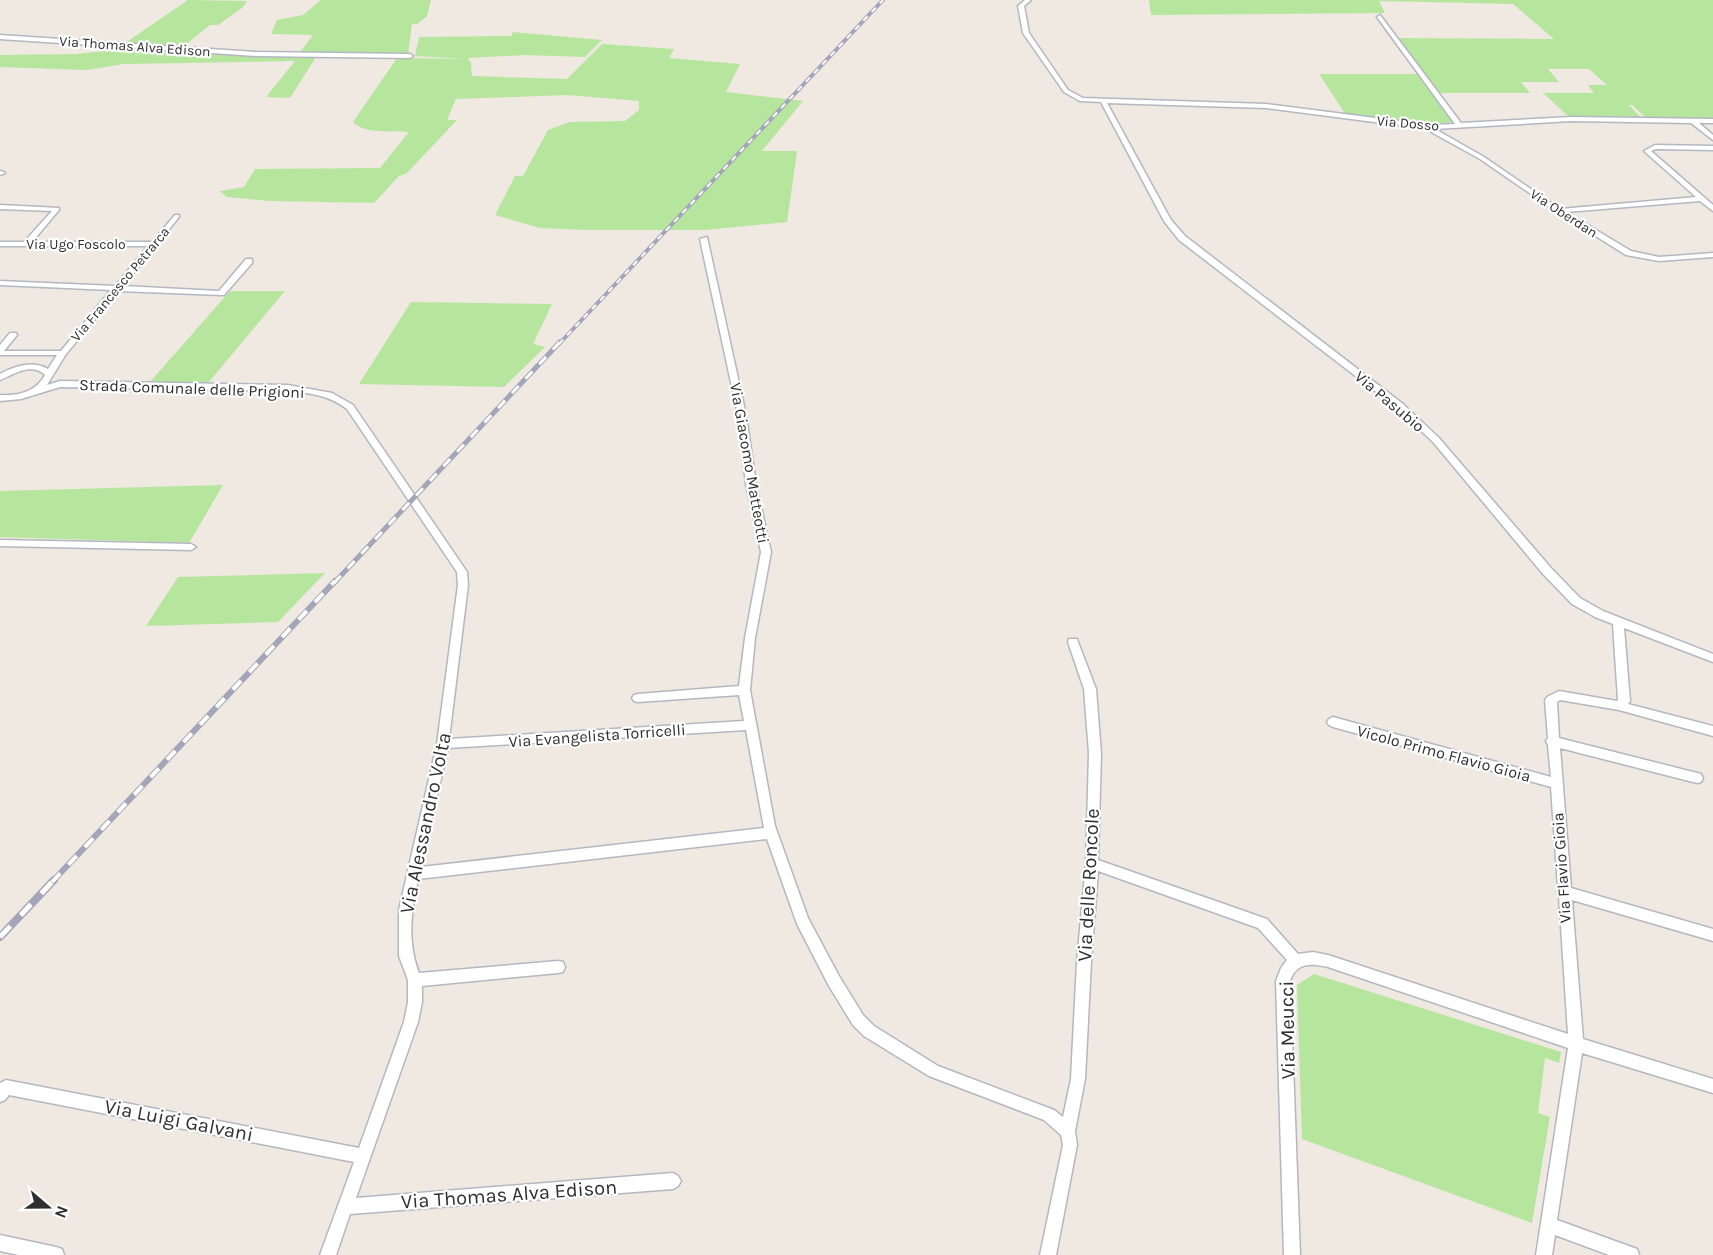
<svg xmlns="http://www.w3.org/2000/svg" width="1713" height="1255" font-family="Karla,sans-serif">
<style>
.green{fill:#b6e59e}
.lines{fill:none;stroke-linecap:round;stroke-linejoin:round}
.street-casing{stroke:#b4b7c1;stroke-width:3}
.street{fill:#fff;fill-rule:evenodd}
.rail-far3-casing{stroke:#a3a6b8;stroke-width:4}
.rail-far2-casing{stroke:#a3a6b8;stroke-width:5}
.rail-far1-casing{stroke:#a3a6b8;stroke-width:6}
.rail-casing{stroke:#a3a6b8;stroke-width:8}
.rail-far3{stroke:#fff;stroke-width:2;stroke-dasharray:6;stroke-linecap:butt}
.rail-far2{stroke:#fff;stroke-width:3;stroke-dasharray:10;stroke-linecap:butt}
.rail-far1{stroke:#fff;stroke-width:4;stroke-dasharray:12;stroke-linecap:butt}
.rail{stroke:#fff;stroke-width:5;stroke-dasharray:15;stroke-linecap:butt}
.labels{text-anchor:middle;stroke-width:4.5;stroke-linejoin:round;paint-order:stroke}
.far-street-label{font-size:14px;fill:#2e2e2e;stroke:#fff}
.street-label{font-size:16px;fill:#2e2e2e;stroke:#fff}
.near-street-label{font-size:20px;fill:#2e2e2e;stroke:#fff}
</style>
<rect width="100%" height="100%" fill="#efe9e1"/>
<path class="green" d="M188 0 247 1 242 8 218 25H210L179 50 316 57 290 98 266 97 295 61 124 64 87 70 0 67V55L77 54 115 50Z
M321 0H431L427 16 417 24H412L408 54 402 55H298L313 35 271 34 277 20 303 15Z
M1149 0H1713V120L1646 118 1632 105H1629L1641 118 1569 117 1543 93H1594L1588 85H1607L1589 69H1548L1559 82H1521L1530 93H1434L1455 122 1420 125 1346 115 1319 74H1423L1398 38 1554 39 1513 4 1379 1 1385 13 1151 15Z
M513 32 602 40 585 57 525 55 468 58 471 63 472 76 567 79 602 44 674 49 669 58 740 64 726 92 803 101 762 151H797L787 222 705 230H585L540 228 495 215 515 176H523L548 130 570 122 625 121 639 110V101L567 95 456 99 447 120H457L406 174 399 176 374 203 269 201 227 197 220 191 244 187 255 169 380 168 409 132C393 130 365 135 353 122L397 58 465 59 415 56 419 37 511 36Z
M230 291H285L208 383 150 382Z
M411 302 552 304 533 344 545 347 504 387 359 384Z
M223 485 189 543 0 537V491Z
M325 573 278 622 146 626 178 577Z
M1314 974 1561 1052 1559 1063 1545 1058 1538 1113 1550 1117 1532 1223 1302 1139 1297 985Z"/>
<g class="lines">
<g class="street-casing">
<path id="street" d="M1025 0H1031L1024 6 1029 33 1068 90 1083 98 1266 104 1430 125 1455 124 1377 17 1380 15 1461 123 1571 117 1713 119V123H1699L1713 135V140L1691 123 1571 121 1435 129 1484 157 1560 209 1696 197 1644 151 1655 145 1713 146V150L1656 149 1651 151 1713 205V211L1700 201 1566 212 1631 251 1659 257 1713 253V257L1659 261 1626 255 1557 212 1480 159 1433 133 1428 129 1266 108 1107 103 1171 220 1185 236 1403 404 1439 438 1551 568 1580 598 1603 611 1713 654V662L1624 628 1630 701 1628 704 1713 726V736L1619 710 1560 700 1557 702 1559 738 1697 773 1701 774 1703 778 1701 782 1697 783 1560 748 1571 888 1713 929V941L1572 900 1583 1039 1713 1079V1093L1582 1053 1557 1220 1637 1249 1639 1255H1609L1555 1235 1552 1255H1536L1568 1048 1328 967C1312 963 1296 962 1290 981L1300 1255H1284L1276 981 1281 968 1287 960 1258 928 1098 871 1091 962 1085 1079 1075 1131 1077 1145 1056 1255H1040L1063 1145 1061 1135 1044 1120 929 1076 864 1036 853 1025 829 986 797 924 767 839 418 879C411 911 407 942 419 973L558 961 563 962 565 967 563 972 558 973 422 986V1002L418 1022 356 1198 673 1173 678 1176 681 1181 678 1186 673 1189 350 1214 336 1255H320L354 1162 9 1095 5 1100 0 1102V1083L6 1080 359 1148 404 1022 408 1002V980L399 956V910L437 744 458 585 457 572 347 409C329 395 310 393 288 391L60 387 21 399 0 401V395C18 396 36 392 45 375 32 362 14 374 0 380V374C15 366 33 360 48 369L57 355H0V345L10 333H16L17 335 4 351H61L111 290 0 285V281L115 286 148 246H0V242H24L52 211 0 209V205L59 208V210L32 242H152L175 215H179V217L123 286 219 291 246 259H252V263L224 295H221L119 291 66 354 47 385 60 381 288 385 332 393 353 405 467 572 468 585 449 739 744 721 739 695 638 702 634 701 632 698 634 695 638 694 739 686 745 638 761 552 746 484 738 415 700 239 707 237 746 415 756 484 771 552 755 638 750 690 775 826 808 918 839 976 863 1015 874 1026 938 1066 1054 1110 1063 1117 1071 1079 1077 962 1086 863 1089 753 1084 689 1068 642 1069 639H1077L1078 642 1096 689 1101 753 1098 860 1267 919 1298 954 1313 952 1328 955 1568 1034 1559 896 1557 892 1558 888 1551 787 1333 727 1329 725 1327 722 1329 719 1333 717 1551 777 1548 745 1546 741 1548 738 1545 700 1547 697 1559 691 1617 701 1618 700 1613 624 1595 617 1572 604 1543 574 1433 442 1397 408 1179 240 1164 221 1101 102 1080 101 1064 92 1023 33 1018 6ZM746 730 764 828 421 867 448 748Z
M0 35 257 52 410 54 413 56 410 58 257 56 0 39Z
M0 171 4 172 5 173 0 175Z
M0 540 191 544 196 547 191 550 0 546Z
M0 1235 56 1247 62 1249 64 1255H19L0 1251Z"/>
</g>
<use href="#street" class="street"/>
<g class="rail-far3-casing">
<path id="rail-far3" d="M559 344 883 0"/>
</g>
<g class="rail-far2-casing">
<path id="rail-far2" d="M334 583 560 342"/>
</g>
<g class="rail-far1-casing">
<path id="rail-far1" d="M52 882 335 581"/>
</g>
<g class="rail-casing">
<path id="rail" d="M0 937 54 880"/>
</g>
<use href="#rail-far3" class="rail-far3"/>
<use href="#rail-far2" class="rail-far2"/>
<use href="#rail-far1" class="rail-far1"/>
<use href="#rail" class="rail"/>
</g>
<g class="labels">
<g class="far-street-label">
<text transform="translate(135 46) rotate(4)" y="5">Via Thomas Alva Edison</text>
<text transform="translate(1408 123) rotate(5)" y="5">Via Dosso</text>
<text transform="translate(1564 213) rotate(33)" y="5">Via Oberdan</text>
<text x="76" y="249">Via Ugo Foscolo</text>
<text transform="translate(120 284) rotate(-50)" y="5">Via Francesco Petrarca</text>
</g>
<g class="street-label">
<text transform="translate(192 388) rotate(2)" y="6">Strada Comunale delle Prigioni</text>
<text transform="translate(1390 401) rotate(40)" y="6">Via Pasubio</text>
<text transform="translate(750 463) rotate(80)" y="6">Via Giacomo Matteotti</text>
<text transform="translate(597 735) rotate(-4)" y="6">Via Evangelista Torricelli</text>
<text transform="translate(1444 753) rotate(15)" y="6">Vicolo Primo Flavio Gioia</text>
<text transform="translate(1561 868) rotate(-94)" y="6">Via Flavio Gioia</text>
</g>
<g class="near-street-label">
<text transform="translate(425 823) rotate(-78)" y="7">Via Alessandro Volta</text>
<text transform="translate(1088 885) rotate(-87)" y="7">Via delle Roncole</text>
<text transform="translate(1287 1030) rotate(-91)" y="7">Via Meucci</text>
<text transform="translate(179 1120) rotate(11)" y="7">Via Luigi Galvani</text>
<text transform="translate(509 1194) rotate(-4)" y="7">Via Thomas Alva Edison</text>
</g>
</g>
<g transform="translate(48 1207) rotate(110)" stroke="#ffffff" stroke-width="4.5" paint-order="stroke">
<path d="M0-4.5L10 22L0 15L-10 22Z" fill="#2e2e2e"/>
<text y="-9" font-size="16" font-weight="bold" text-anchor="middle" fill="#2e2e2e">N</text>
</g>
</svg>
